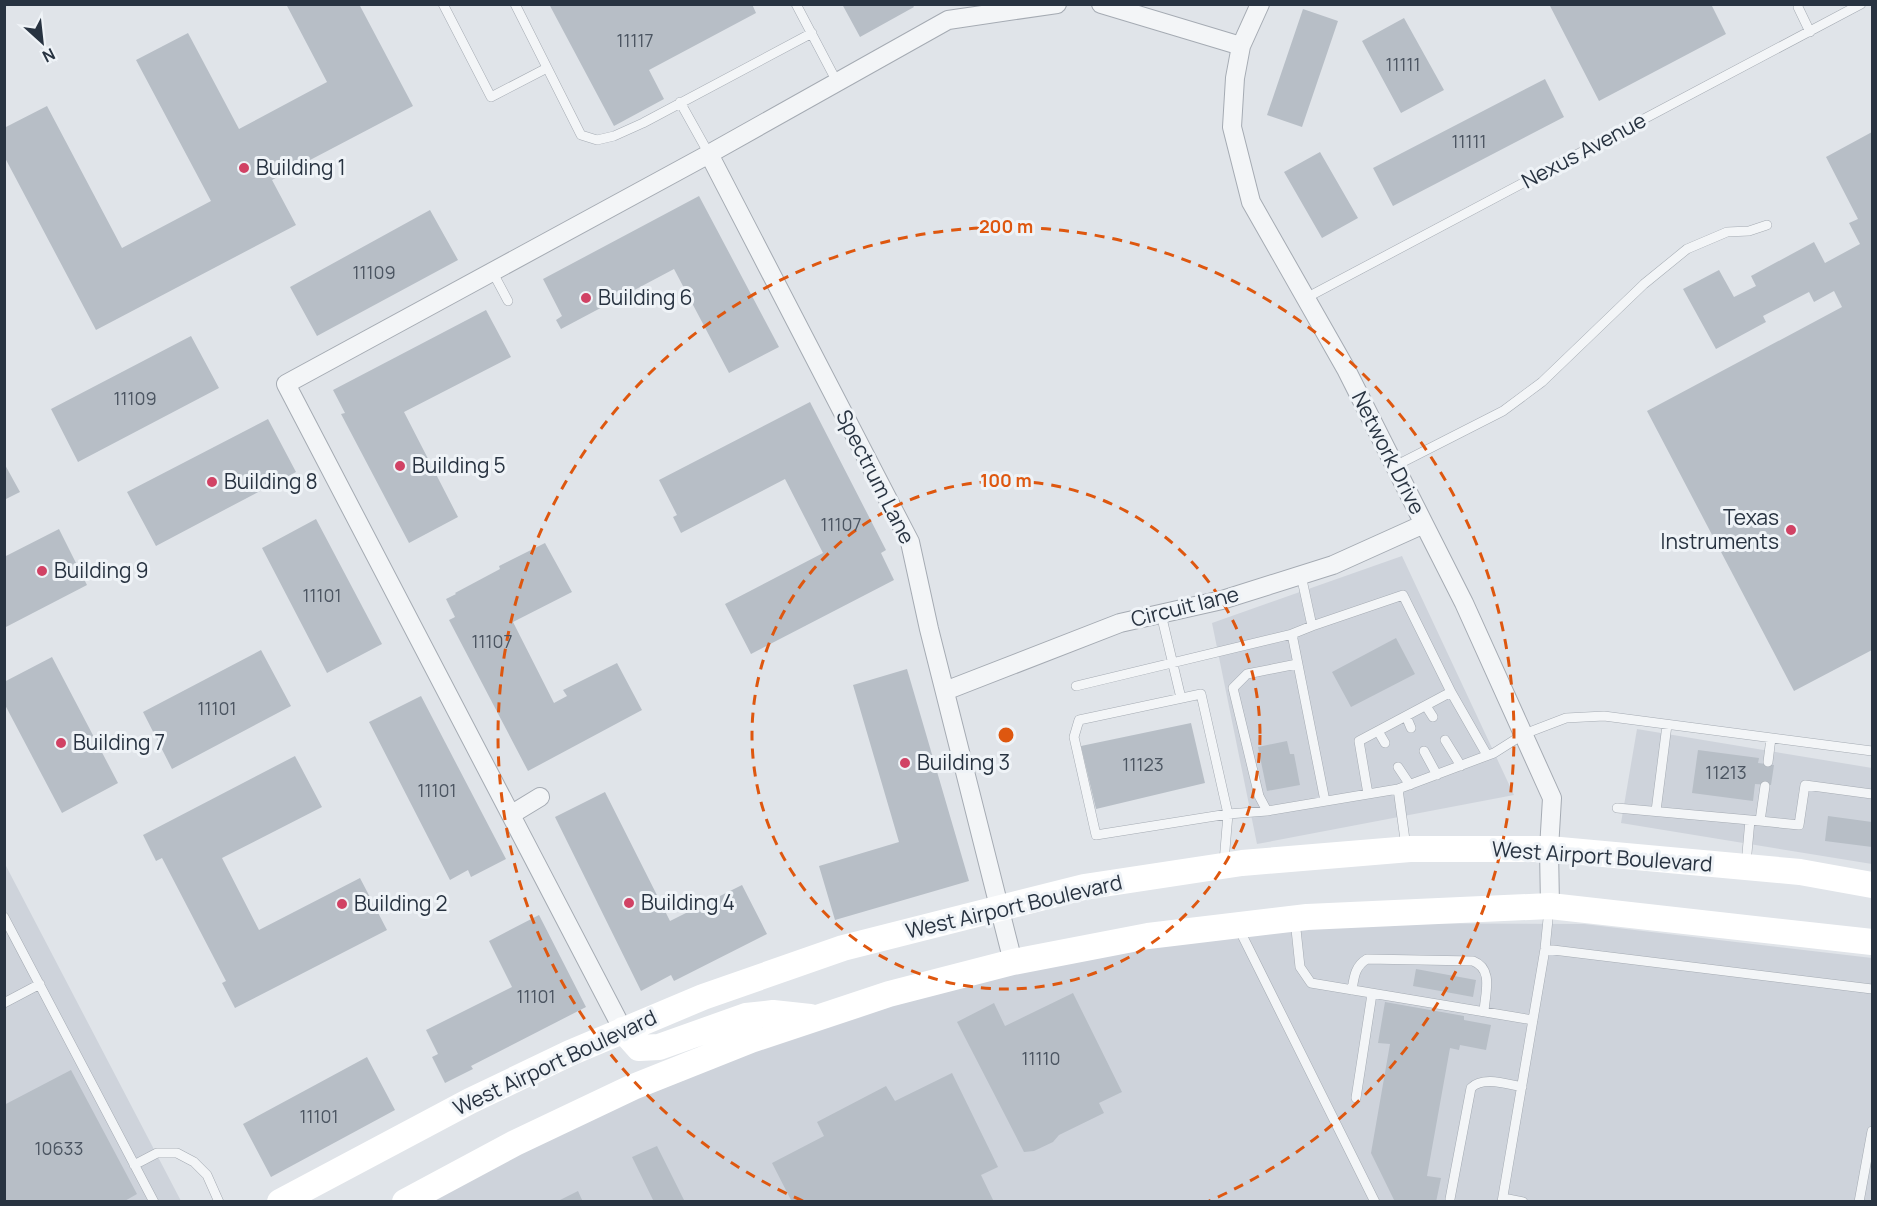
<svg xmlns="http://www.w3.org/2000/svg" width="1877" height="1206" font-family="Manrope,sans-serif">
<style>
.built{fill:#ced3db}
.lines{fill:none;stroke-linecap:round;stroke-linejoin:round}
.stream{stroke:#9ab5ca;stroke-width:5}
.building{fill:#b7bec6}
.lane-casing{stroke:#a5abb3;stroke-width:10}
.street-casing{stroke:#a5abb3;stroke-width:20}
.lane{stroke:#f3f5f7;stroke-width:9}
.street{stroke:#f3f5f7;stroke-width:18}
.secondary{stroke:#fff;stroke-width:26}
.ring{fill:none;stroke:#de570f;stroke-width:3;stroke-dasharray:10 8}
.poi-dot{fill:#d14264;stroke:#eff3f7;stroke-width:2}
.labels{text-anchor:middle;stroke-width:6;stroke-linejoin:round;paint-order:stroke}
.number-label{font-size:18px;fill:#4c5662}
.street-label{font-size:21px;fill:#283341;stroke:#eff3f7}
.poi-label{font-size:21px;fill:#283341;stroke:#eff3f7;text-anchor:start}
.centre{fill:#de570f;stroke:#eff3f7;stroke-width:3}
.ring-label{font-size:18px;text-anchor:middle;font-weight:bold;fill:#de570f;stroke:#eff3f7;stroke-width:6;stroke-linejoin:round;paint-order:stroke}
</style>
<rect width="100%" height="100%" fill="#e0e4e9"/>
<path class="built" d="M1402 556 1514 795 1257 844 1212 623Z
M1637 729 1872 768V864L1621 823Z
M5 864 181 1201H5Z
M1338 923 1584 924 1872 958V1201L425 1202 499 1162 688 1073 897 1001 1126 948Z"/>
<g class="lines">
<path class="stream" d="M4 5 5 4"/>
</g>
<path class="building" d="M286 4H359L413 106 272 180 296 225 96 330 4 156V128L47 106 122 248 211 201 136 60 188 33 239 129 327 82Z
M549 4H752L756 13 649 70 664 99 614 126Z
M842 4H912L914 7 860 37Z
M1549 4H1711L1726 34 1599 101Z
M1303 9 1338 21 1302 127 1267 115Z
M1404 18 1444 90 1401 113 1362 41Z
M1545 79 1564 117 1393 206 1373 168Z
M1872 132V650L1794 691 1647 411 1842 307 1834 291 1814 302 1809 292 1763 316 1766 322 1716 349 1683 289 1719 270 1734 297 1756 286 1751 276 1814 242 1825 263 1860 244 1849 223 1858 219 1826 157Z
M1320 152 1358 218 1322 238 1284 172Z
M699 196 779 347 729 373 674 269 561 329 556 320 562 316 543 279Z
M430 210 458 260 317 336 290 287Z
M486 310 511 357 404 412 458 517 409 543 341 414 345 413 333 390Z
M191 336 219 388 78 462 51 409Z
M810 402 886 550 881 553 894 580 751 654 725 604 823 553 785 479 681 533 673 517 677 515 659 480Z
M268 419 296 472 156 546 127 492Z
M4 463 20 492 4 500Z
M316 519 382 644 327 673 262 548Z
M59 529 87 585 4 628V557Z
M545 543 572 592 513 622 554 703 567 696 563 690 617 663 642 710 528 771 449 620 455 617 446 599 456 594 455 593 500 569 499 566Z
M1396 638 1415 674 1351 707 1332 672Z
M261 650 291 706 172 769 143 712Z
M52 657 118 783 62 813 4 703V682Z
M907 669 969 881 835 920 819 866 899 842 853 685Z
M421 696 506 859 471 877 468 870 450 880 369 722Z
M1191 723 1205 783 1096 809 1081 746Z
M1287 741 1290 754H1294L1300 785 1267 791 1258 747Z
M1698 750 1759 758 1758 763 1774 765 1771 785 1755 784 1753 801 1692 793Z
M295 756 322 807 222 858 259 930 360 878 387 930 235 1008 222 983 226 981 162 858 156 861 143 835Z
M605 792 670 921 742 885 767 934 674 981 671 975 641 991 555 817Z
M1828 816 1872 822V847L1825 841Z
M539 915 586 1007 471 1066 473 1069 445 1083 432 1057 438 1054 426 1030 512 987 489 941Z
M1416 969 1476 980 1473 997 1413 986Z
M1073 993 1122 1092 1099 1103 1104 1113 1059 1135 1053 1142 1034 1151 1024 1152 957 1022 994 1003 1005 1026Z
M1385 1002 1464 1016V1020L1491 1025 1486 1050 1460 1045 1459 1050 1450 1048 1427 1176 1441 1178 1436 1202H1395L1371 1153 1390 1044 1378 1043Z
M367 1057 395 1110 271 1177 243 1124Z
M71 1070 137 1194 123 1202H4V1105Z
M952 1073 998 1167 981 1175 994 1202H792L772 1163 824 1136 817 1122 886 1086 895 1101Z
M657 1146 685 1202H654L632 1157Z
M578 1191 583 1202H556Z"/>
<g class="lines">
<g class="lane-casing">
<path id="lane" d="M443 4 491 97 547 68
M515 4 581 135 597 140 614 136 643 123 812 33
M796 4 837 82
M1798 7 1810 32
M680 102 709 154
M492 271 508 301
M1306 298 1861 4
M1395 466 1503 411 1542 382 1644 284 1687 249 1727 232 1749 231 1767 225
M1301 575 1312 626 1292 634 1325 801
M1161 614 1181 698
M1312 626 1403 595 1451 692 1487 755
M1076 686 1292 634
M1426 706 1433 717
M1406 716 1411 728
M1378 731 1385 743
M1445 740 1461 766
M1424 751 1437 775
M1768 762 1771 738
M1398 767 1410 785
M1398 789 1406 847
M1368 794 1359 741 1451 692
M1617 808 1750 820 1746 864
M1267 811 1259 796 1233 688 1247 674 1297 664
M1656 811 1667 725
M1750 820 1799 825 1805 785 1872 794
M1760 821 1765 786
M1224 862 1228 814 1201 694 1079 720 1074 737 1096 835 1228 814 1267 811 1398 789 1494 753 1524 734 1566 718 1604 716 1872 751
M4 917 154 1202
M1295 920 1300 967 1311 983 1533 1020
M1238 927 1375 1202
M1545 949 1872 989
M1352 990C1354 977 1355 966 1367 959L1473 961C1494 969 1485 993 1484 1012
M4 1003 40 984
M1356 1098 1372 994
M134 1165 157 1153H177L194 1162 207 1175 219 1202
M1503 1198 1523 1202
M1450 1199 1471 1088C1483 1076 1506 1084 1522 1087
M1502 1202 1545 949 1549 909
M1859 1202 1872 1131"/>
</g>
<g class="street-casing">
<path id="street" d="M1101 4 1241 46
M1260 4 1241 46 1235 78 1232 127 1251 202 1346 369 1424 524 1464 603 1552 798 1549 849 1550 906
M709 154 910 542 929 629 1013 962
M945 691 1120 623 1222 600 1333 565 1424 524
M512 814 540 797
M623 1030 286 384 709 154 948 20 1057 4"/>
</g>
<use href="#lane" class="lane"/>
<use href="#street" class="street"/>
<path class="secondary" d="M623 1030 639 1048 659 1047 746 1016 773 1013 810 1017
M280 1202 470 1101 570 1053 703 997 843 948 1084 887 1242 863 1410 849H1549L1800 872 1872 885
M405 1202 515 1143 633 1087 751 1040 889 994 1013 962 1148 936 1307 917 1550 906 1872 942"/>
</g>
<g class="ring">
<circle cx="1006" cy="735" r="254"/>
<path d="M803 1201A508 508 0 1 1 1209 1201"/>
</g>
<g class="poi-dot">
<circle cx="244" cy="168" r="6"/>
<circle cx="586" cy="298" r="6"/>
<circle cx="400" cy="466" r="6"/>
<circle cx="212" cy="482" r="6"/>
<circle cx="1791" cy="530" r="6"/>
<circle cx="42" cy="571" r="6"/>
<circle cx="61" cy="743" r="6"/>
<circle cx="905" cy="763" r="6"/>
<circle cx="629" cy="903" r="6"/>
<circle cx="342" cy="904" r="6"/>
</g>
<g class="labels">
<g class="number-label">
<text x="635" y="47">11117</text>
<text x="1403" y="71">11111</text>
<text x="1469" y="148">11111</text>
<text x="374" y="279">11109</text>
<text x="135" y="405">11109</text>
<text x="841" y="531">11107</text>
<text x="322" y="602">11101</text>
<text x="492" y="648">11107</text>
<text x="217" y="715">11101</text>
<text x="1143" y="771">11123</text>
<text x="1726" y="779">11213</text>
<text x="437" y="797">11101</text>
<text x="536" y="1003">11101</text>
<text x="1041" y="1065">11110</text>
<text x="319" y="1123">11101</text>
<text x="59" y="1155">10633</text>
</g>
<g class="street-label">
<text transform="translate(1584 151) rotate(-28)" y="7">Nexus Avenue</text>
<text transform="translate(1388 453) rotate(63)" y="7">Network Drive</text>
<text transform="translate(875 477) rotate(63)" y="7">Spectrum Lane</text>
<text transform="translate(1185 607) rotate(-14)" y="7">Circuit lane</text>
<text transform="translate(1602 857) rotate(4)" y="7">West Airport Boulevard</text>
<text transform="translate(1014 907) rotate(-13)" y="7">West Airport Boulevard</text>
<text transform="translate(555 1063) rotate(-25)" y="7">West Airport Boulevard</text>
</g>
<g class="poi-label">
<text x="256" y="175">Building 1</text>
<text x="598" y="305">Building 6</text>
<text x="412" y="473">Building 5</text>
<text x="224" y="489">Building 8</text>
<text x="1779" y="525" text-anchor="end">Texas<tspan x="1779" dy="24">Instruments</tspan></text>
<text x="54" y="578">Building 9</text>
<text x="73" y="750">Building 7</text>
<text x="917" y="770">Building 3</text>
<text x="641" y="910">Building 4</text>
<text x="354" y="911">Building 2</text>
</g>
</g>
<circle cx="1006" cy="735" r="9" class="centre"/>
<g class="ring-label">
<text x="1006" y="233">200 m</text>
<text x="1006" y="487">100 m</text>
</g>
<rect width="1877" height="1206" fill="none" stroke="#283341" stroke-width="12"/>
<g transform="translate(42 42) rotate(153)" stroke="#eff3f7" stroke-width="4.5" paint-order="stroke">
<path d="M0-4.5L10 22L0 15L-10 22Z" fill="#283341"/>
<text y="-9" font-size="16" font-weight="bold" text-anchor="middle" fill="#283341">N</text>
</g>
</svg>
